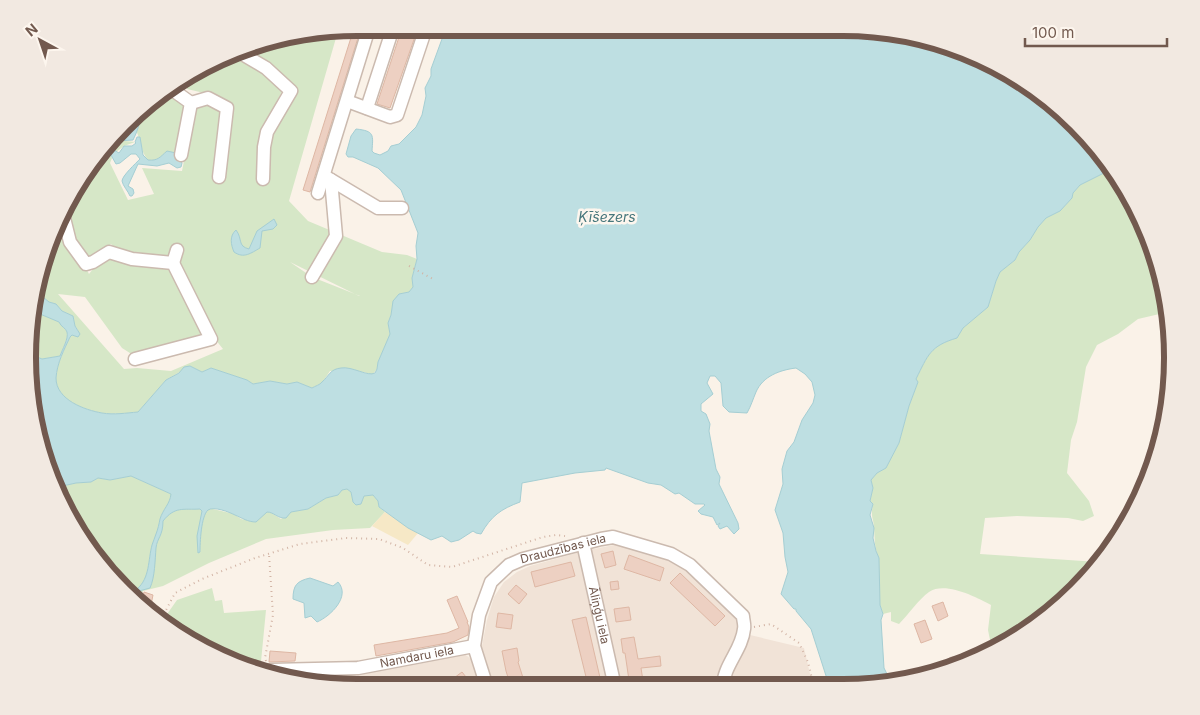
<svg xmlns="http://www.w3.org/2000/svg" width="1200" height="715" font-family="Inter,sans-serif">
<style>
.residential{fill:#f1e3d7}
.green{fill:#d6e7c7;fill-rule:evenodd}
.sand{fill:#f6e8c6}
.water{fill:#bedfe2;stroke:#a5ced3}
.building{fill:#edd0c2;stroke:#deb7a4}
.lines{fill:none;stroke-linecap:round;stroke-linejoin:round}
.minor-casing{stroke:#cbbaaf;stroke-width:15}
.path{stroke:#d2b4a5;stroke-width:2;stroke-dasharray:1 4;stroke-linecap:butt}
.minor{stroke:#fff;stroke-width:12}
.labels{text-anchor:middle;stroke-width:5;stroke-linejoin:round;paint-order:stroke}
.street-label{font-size:12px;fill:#72594e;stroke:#fdf6ee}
.water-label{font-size:14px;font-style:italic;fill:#47777c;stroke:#fdf6ee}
.rim{fill:none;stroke:#72594e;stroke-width:6}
</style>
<rect width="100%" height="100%" fill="#faf2e8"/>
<path class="residential" d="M619 544 677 561 748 623 750 635 804 648 813 687H336L287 677 343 674 463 653 471 659 481 651 487 620 494 597 504 582 517 572 530 566 584 551Z"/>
<path class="green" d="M338 31 289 201 308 221 382 252 407 255 417 259 412 278 413 287 409 292 399 294 392 308 391 315 388 323 390 334 378 362 377 369 372 375 364 372 330 371 322 383 312 388 297 382 287 384 270 381 253 384 247 380 211 368 202 372 190 366 166 380 138 412C126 413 114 415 102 413 85 410 55 400 56 378 57 363 64 350 70 337L72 335 75 336 78 330 75 326 73 316 62 311 56 304 49 302 38 293 45 252 61 219 89 274 97 264 110 255 171 266 207 336 133 355 122 348 85 297 58 294 124 369 137 368 171 371 223 349 215 339 168 259 122 253 111 244 97 256 87 258 74 240 72 223 66 209 83 174 107 148 112 158 110 163 128 200 154 194 142 168 182 171 195 107 207 103 222 110 213 180 224 182 233 107 217 96 187 89V79L233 55 264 73 282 91 262 132 259 184 268 185 271 133 296 91 242 50 252 45ZM290 262 359 296H360L312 277Z
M168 89 188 104 179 154 165 153 163 157 153 161 148 160C140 151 141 139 135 128L125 130 157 96Z
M115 140 135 142 124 146 116 152 108 147Z
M1112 169 1117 174 1147 231 1166 293 1168 312 1138 319 1118 334 1097 345 1086 367 1077 422 1071 440 1067 473 1089 501 1094 516 1083 521 1068 518 1017 516 985 518 980 554 1098 562 1060 605 1007 643 992 650 988 630 991 605C976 597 945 581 929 592 919 599 908 615 899 624L891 621V612L883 614 880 605 879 558C874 548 875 539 874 529 874 518 870 518 873 504L870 501 873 488 871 480 877 473 886 468 899 443 909 406 918 382 916 379C928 355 930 346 957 338L963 328 988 307 996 281 1000 272 1015 260 1019 252 1030 240 1038 227 1046 218 1060 211 1072 198 1073 193 1080 185Z
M36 303 40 305 36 311 40 314 60 322C61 327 66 328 67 332 69 338 62 350 60 356L42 359 28 353Z
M131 476 171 494V501L163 512 168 514 178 509H213L234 514 241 519 256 522 266 512H270L281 519 291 512 308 509 326 498 338 495 342 490 347 489 351 492 353 502 361 504 364 496 373 495 378 501 379 507 385 512 370 528 333 530 266 539 209 563 163 586 143 591 139 599 96 559 58 487 76 483 91 482 98 478 110 480Z
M212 588 215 601 222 600 224 613 266 610 260 672 251 670 174 632 153 612 165 617 177 600Z"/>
<path class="sand" d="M385 512 418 533 408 545 372 526Z"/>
<path class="water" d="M446 28H864L949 45 1026 83 1076 124 1112 169 1080 185 1073 193 1072 198 1060 211 1046 218 1038 227 1030 240 1019 252 1015 260 1000 272 996 281 988 307 963 328 957 338C930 346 928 355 916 379L918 382 909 406 899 443 886 468 877 473 871 480 873 488 870 501 873 504 870 515 874 528 873 538 876 551 879 558 880 605 883 614 881 620 884 668 891 682 864 687H832L828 682 811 629 796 611V609H794L781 594 788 572 785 557 783 533 775 510 783 484 782 469 787 451 794 442 802 420 813 403 815 395 812 382 805 374 796 368C780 370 763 376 756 392 753 399 751 406 747 413L729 412 723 406 721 383 715 376H710L707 383 713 394 701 404V411L706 414 710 424 709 431 716 469 720 477 719 484 738 523 739 529 734 534 727 526 720 529 718 526 720 523 717 525 713 517 701 514 698 511 705 505 704 504H695L679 493 675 494 661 485 648 483 606 468 605 470 575 473 522 483 520 502C501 509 491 516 481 534L476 533 473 531 459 540 451 542 442 536 431 540 408 528 379 507 378 501 373 495 364 496 361 504 356 505 353 502 351 492 347 489 342 490 338 495 326 498 308 509 291 512 286 518C278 519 274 512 267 512L256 522C248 522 242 518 235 515 229 512 214 506 208 510 201 516 200 543 200 552L198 553 197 536 202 511 200 509C183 510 175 506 163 521 163 536 157 538 156 548 155 560 155 577 150 588L139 591 137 589C150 578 148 560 152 545 153 541 155 538 156 534 158 529 159 524 160 519 163 509 170 504 171 494L131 476 110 480 98 478 91 482 76 483 58 487 45 464 28 358V353L42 359 60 356C62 350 69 338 67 332 66 328 61 327 59 322L40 314 36 311 40 305 36 303 38 293 49 302 56 304 62 311 73 316 75 326 80 334 78 337 72 335 70 337C64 350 57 363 56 378 56 400 85 410 102 413 114 415 126 413 138 412L166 380 179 373 184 367 190 366 202 372 211 368 247 380 253 384 270 381 287 384 297 382 312 388C315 386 320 385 322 382 329 376 330 369 341 368 352 366 368 377 375 373L377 369 378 362 390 334 388 323 391 315 393 301 399 294 409 292 413 287 412 278 417 259 416 246 418 233 401 190 378 168 353 157H348L346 154 351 136 356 129C375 131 373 135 372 151L374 153 380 155 388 151 391 146 399 144 416 127 422 115 426 96 425 88 431 76V69Z
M141 114C140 124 137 132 133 140L116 141 115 140 125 130 136 127Z
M137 137H140L143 155 148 160C158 161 160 157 167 151L176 153 182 163 181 167 177 168 169 163 157 166 138 164 128 186 133 189 134 193 132 196H130C128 191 123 186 122 181 122 176 136 163 140 159L136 154H131L120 163 116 164 107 148 109 147 119 153 124 146H132L136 143 135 142Z
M274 219 277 225 273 229 262 231 260 248C251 253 244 259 234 252 231 245 229 236 236 230 243 239 237 246 249 249L257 231Z
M310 578 333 586 338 582C351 596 331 616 317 622L311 616 305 618 304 603 293 599C293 585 297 581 310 578Z"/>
<path class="building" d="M354 28H361L310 192 303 190Z
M402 28H418L390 108 377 104Z
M613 551 616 565 605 568 601 554Z
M629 555 664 568 660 581 624 569Z
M571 562 575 576 535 587 531 572Z
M680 573 725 616 715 626 670 583Z
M618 581 619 589 611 590 610 582Z
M516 585 527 594 519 604 508 594Z
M144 592 153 595 151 605 142 602Z
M457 596 468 622H467L469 627 468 635 453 642 376 656 374 645 447 633 459 628 447 600Z
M943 602 948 616 938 621 932 606Z
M629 607 631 620 616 622 614 609Z
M498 613 513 615 511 629 496 627Z
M586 617 601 682 588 685 572 620Z
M925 620 932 639 921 643 914 624Z
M634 637 638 659 660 656 661 666 641 668 644 687H630L625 653H623L621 639Z
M517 648 519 661 518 662 525 684 511 687 506 671 502 651Z
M270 651 296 653 295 661 269 662Z
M462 672 474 687H454L450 681Z"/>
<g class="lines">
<g class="minor-casing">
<g id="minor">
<path d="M239 52 266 68 291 91 267 132 264 147 263 179"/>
<path d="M170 88 191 103 181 155"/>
<path d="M347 101 390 117 397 115 426 28"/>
<path d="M191 103 208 98 227 108 219 177"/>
<path d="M367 108 393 28"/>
<path d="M326 177 378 208H402"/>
<path d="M318 193 369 28"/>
<path d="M63 214 70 242 86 264 93 262 109 252 132 259 173 263 211 339 135 359"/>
<path d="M173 263 177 250"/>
<path d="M312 277 336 236 331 180"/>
<path id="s1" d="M583 543 615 687"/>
<path d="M946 669 953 664 954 666"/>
<path id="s2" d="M270 674 271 670 358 668 474 646"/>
<path id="s3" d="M487 687 474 646 479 615 491 582 509 565 523 559 601 539 613 537 671 554 690 565 743 616C743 620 745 625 744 629 742 650 723 666 723 687"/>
</g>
</g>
<path class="path" d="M409 266 433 279
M144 604 165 612 175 593 202 579 255 558 300 544 346 538 379 539 403 548 428 565 452 567 543 537 556 535 565 536
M754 627 771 624 799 643 808 662 814 687
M266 661 265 658 273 615 269 554"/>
<use href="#minor" class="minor"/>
</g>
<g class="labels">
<g class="street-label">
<text dy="4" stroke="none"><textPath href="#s3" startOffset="191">Draudzības iela</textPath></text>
<text dy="4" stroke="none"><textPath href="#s1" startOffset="74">Āliņģu iela</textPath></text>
<text dy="4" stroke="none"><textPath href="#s2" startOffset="151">Namdaru iela</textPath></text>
</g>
<g class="water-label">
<text x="607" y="222">Ķīšezers</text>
</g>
</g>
<path d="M0 0H1200V715H0ZM357 36H843A321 321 0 0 1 1164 357V358A321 321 0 0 1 843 679H357A321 321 0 0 1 36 358V357A321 321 0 0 1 357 36Z" fill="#f2e9e1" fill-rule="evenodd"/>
<path class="rim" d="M357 36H843A321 321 0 0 1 1164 357V358A321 321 0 0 1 843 679H357A321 321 0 0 1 36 358V357A321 321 0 0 1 357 36Z"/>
<g transform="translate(40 40) rotate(320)" stroke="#fdf6ee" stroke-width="4" paint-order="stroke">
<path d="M0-4L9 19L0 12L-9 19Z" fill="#72594e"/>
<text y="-8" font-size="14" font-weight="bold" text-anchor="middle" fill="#72594e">N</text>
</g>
<path d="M1025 38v8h142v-8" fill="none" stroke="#72594e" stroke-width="2.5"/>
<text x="1032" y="38" font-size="15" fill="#72594e" stroke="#fdf6ee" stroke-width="4" paint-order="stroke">100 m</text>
</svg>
